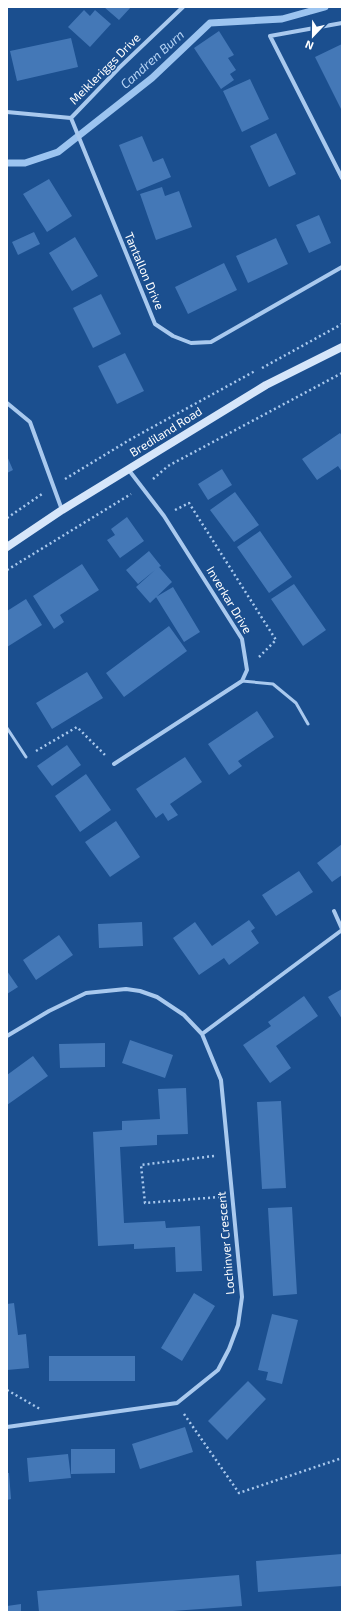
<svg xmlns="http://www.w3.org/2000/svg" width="349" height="1619" font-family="'Exo 2',sans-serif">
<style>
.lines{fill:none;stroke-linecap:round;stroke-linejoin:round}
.stream{stroke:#9cc4f0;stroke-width:7}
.building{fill:#4478b7}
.path{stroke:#a9c9ee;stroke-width:2.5;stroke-dasharray:2 3;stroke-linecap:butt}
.lane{stroke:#a9c9ee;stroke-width:3}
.street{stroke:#a9c9ee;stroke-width:4}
.secondary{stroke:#d6e6fa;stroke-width:8}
.labels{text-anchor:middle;stroke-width:3;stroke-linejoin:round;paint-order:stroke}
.street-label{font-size:12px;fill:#fff;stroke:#1b4f8f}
.water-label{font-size:13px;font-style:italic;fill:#b5d3f5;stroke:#1b4f8f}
</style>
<rect width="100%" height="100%" fill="#1b4f8f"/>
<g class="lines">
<path class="stream" d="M7 163H25L58 152 152 78 210 23 282 19 325 7"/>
</g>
<path class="building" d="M104 7H131L119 20Z
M84 10 90 16 95 10 111 24 90 47 68 27Z
M219 31 234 55 228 58 236 70 230 74 234 80 221 89 194 48Z
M71 38 78 67 17 81 10 51Z
M342 44V111L315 57Z
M250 79 269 119 242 132 223 91Z
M276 133 296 174 269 187 250 146Z
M142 136 153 162 163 158 171 177 137 191 119 145Z
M49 179 72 216 47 232 23 194Z
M162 187 165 196 179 191 192 227 156 240 140 194Z
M319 215 331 243 309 253 296 225Z
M34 232 40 244 18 255 12 242Z
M75 237 98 276 72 291 49 253Z
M276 238 288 264 248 283 236 256Z
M224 263 237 290 188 314 175 287Z
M101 294 121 334 93 348 73 308Z
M125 353 144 391 117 404 98 366Z
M340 433 342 436V472L338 466 317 480 302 459Z
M7 456 13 470 7 473Z
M222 469 232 485 208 500 198 484Z
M235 492 259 525 234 542 210 510Z
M127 517 144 541 120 558 107 540 115 535 111 529Z
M260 531 292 577 269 593 237 547Z
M149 551 161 566 159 567 172 582 150 603 136 587 155 570 138 584 126 570Z
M82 564 99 590 60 615 64 622 54 629 33 596Z
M294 584 326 630 303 646 271 599Z
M173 587 200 632 184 642 156 597Z
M26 599 42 625 7 647V611Z
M169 626 187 651 124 697 106 673Z
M87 672 103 698 52 729 36 703Z
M257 711 274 737 238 761 242 766 229 775 208 744Z
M67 745 81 765 52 786 37 766Z
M185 757 202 782 170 804 178 815 168 821 163 813 156 818 136 789Z
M86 774 111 810 80 832 55 796Z
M116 821 140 857 110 877 85 842Z
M342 844V875L332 882 317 863Z
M299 871 313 892 276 916 262 895Z
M249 920 255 928 251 931 259 943 229 965 224 958 199 975 173 938 195 922 212 946Z
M142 922 143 946 99 948 98 924Z
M59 935 73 955 36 980 23 960Z
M7 971 18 987 7 994Z
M342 989V1019L328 997Z
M304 996 318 1016 276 1046 291 1068 270 1083 243 1045 271 1026 268 1022Z
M130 1040 173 1055 165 1078 122 1063Z
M105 1043V1067L60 1068 59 1044Z
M33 1056 48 1076 7 1105V1075Z
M186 1088 188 1134 157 1135V1145L120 1147 124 1223 165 1221 166 1228 200 1226 202 1271 176 1272 175 1247 134 1249V1244L98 1246 93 1132 122 1130V1121L160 1119 158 1089Z
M281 1101 286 1188 262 1189 257 1102Z
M292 1207 297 1294 273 1296 268 1208Z
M194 1293 215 1306 182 1361 161 1348Z
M14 1303 18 1335 26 1334 29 1368 7 1370V1304Z
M272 1314 298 1320 282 1384 266 1380 268 1372 258 1370Z
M49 1356H135V1381H49Z
M248 1381 266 1399 227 1440 208 1421Z
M185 1427 193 1452 140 1469 132 1444Z
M71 1449H115V1473L71 1474Z
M68 1454 71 1478 29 1482 27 1458Z
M7 1473H9L11 1499 7 1500Z
M342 1554V1586L258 1592 256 1561Z
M239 1575 242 1606 159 1612H39L37 1591Z
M21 1604V1612H7V1606Z"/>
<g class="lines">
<path class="path" d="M262 368 342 324
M65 479 131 439 255 371
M153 479 168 466 342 373
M175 510 189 503 276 640 259 657
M7 518 42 494
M7 570 131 494
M36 751 77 727 105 755
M214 1156 141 1165 145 1203 219 1197
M7 1390 40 1409
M184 1414 239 1493 342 1458"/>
<path class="lane" d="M242 681 273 684 296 703 308 724
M7 728 26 757"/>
<path class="street" d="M342 23 270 36 342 178
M7 112 71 118 119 68 183 7
M71 118 155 324 173 336 191 343 211 342 342 267
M7 403 30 422 62 510
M114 764 242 681 247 670 242 639 164 516 128 469
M334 911 342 929
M202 1034 342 930
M7 1036 49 1011 86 993 126 989 140 991 157 997 184 1015 202 1034 221 1080 242 1297 238 1325 229 1349 218 1370 177 1403 7 1427"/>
<path class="secondary" d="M7 547 62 510 266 385 342 347"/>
</g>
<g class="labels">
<g class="street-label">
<text transform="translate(105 69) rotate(-45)" y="4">Meikleriggs Drive</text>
<text transform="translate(144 271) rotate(67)" y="4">Tantallon Drive</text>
<text transform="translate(166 432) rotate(-32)" y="4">Brediland Road</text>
<text transform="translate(229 600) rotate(59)" y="4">Inverkar Drive</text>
<text transform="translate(226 1243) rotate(-95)" y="4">Lochinver Crescent</text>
</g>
<g class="water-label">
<text transform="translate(152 59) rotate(-42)" y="5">Candren Burn</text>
</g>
</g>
<rect width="349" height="1619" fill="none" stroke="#ffffff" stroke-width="16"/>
<g transform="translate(313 36) rotate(202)" stroke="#1b4f8f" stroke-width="3" paint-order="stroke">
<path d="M0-3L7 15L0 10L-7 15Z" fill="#ffffff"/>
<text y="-6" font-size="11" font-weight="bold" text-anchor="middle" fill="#ffffff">N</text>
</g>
</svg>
